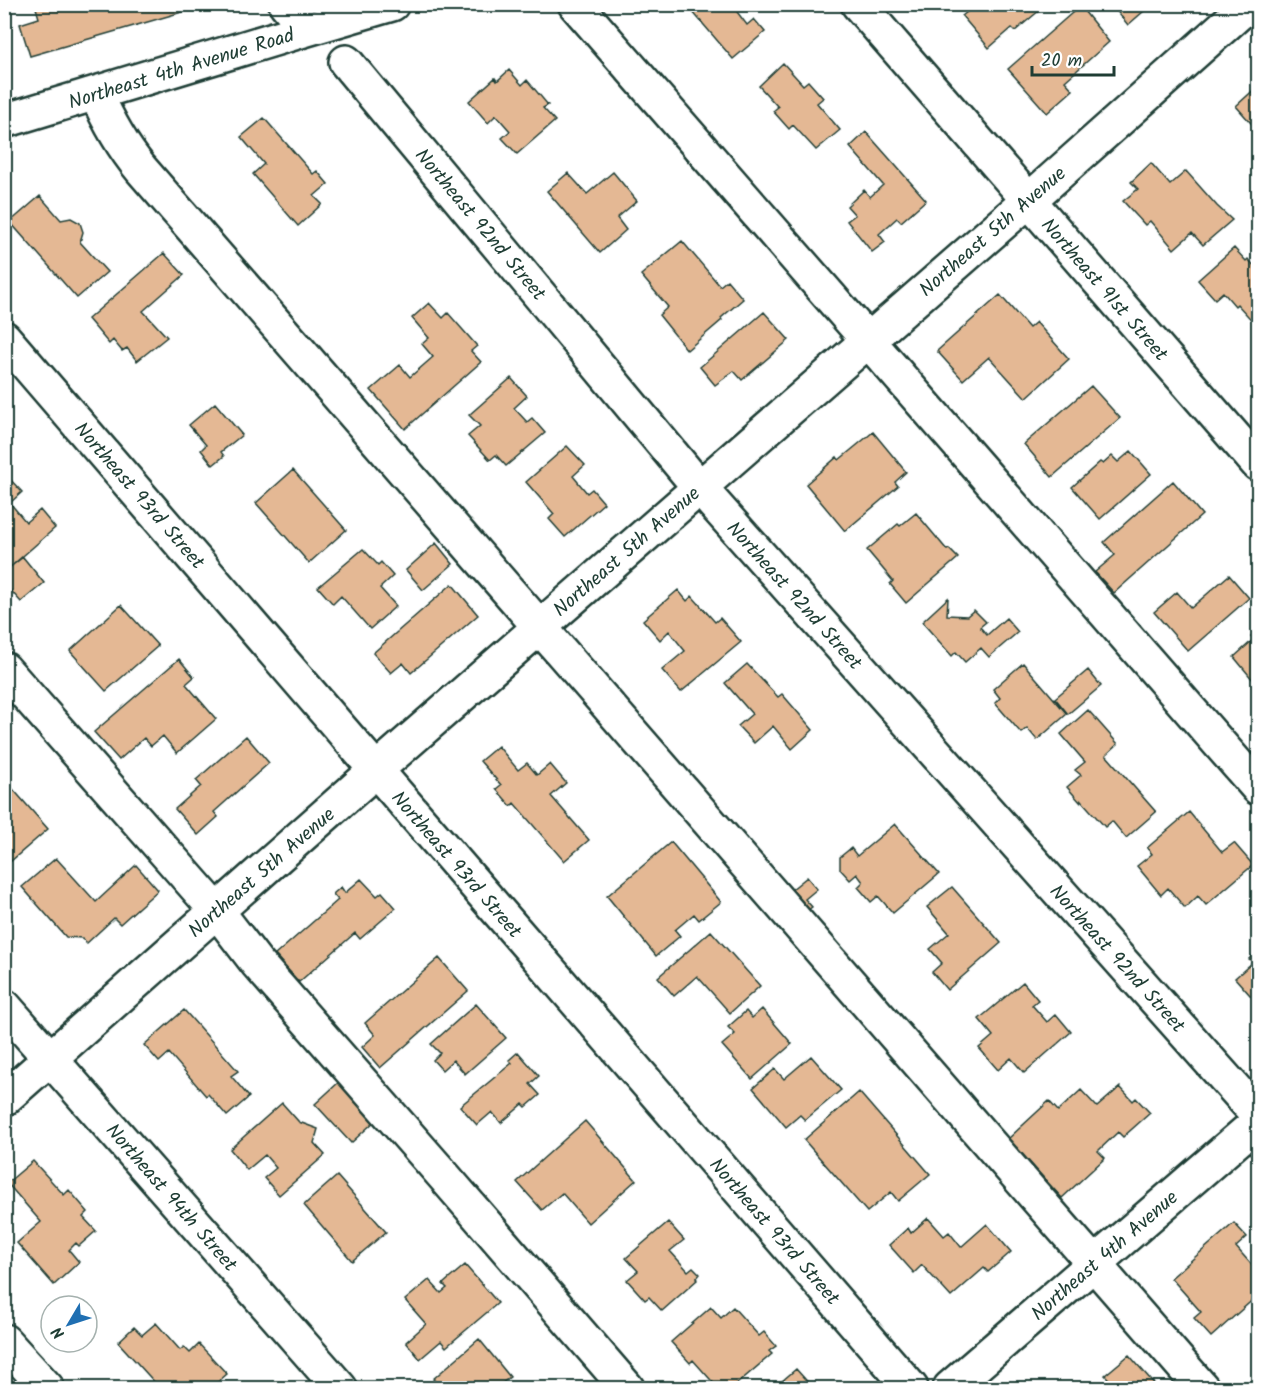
<svg xmlns="http://www.w3.org/2000/svg" width="1263" height="1393" font-family="Kalam,sans-serif">
<style>
.building{fill:#e4b894;stroke:#1f3d34;stroke-width:1.5}
.lines{fill:none;stroke-linecap:round;stroke-linejoin:round}
.minor-casing{stroke:#1f3d34;stroke-width:38}
.minor{stroke:#fff;stroke-width:33}
.labels{text-anchor:middle;stroke-width:6;stroke-linejoin:round;paint-order:stroke}
.street-label{font-size:20px;fill:#1f3d34;stroke:#fff}
</style>
<rect width="100%" height="100%" fill="#fff"/>
<filter id="ink" filterUnits="userSpaceOnUse"><feTurbulence type="fractalNoise" baseFrequency=".0167" numOctaves="2"/><feDisplacementMap in="SourceGraphic" scale="12" xChannelSelector="R" yChannelSelector="G"/><feConvolveMatrix kernelMatrix="1 2 1 2 8 2 1 2 1" color-interpolation-filters="sRGB"/></filter>
<g filter="url(#ink)">
<path class="building" d="M47 4H195L196 8 30 56 20 24 39 18 36 8Z
M686 4H731L747 25 754 19 765 32 733 59Z
M971 4H1035L1040 10 1015 31 1012 28 989 48 962 16 973 7Z
M1111 4H1152L1128 25Z
M1080 6 1109 42 1065 81 1073 90 1047 113 1008 69Z
M783 63 803 85 808 81 823 98 817 103 840 130 816 150 793 125 789 129 773 111 778 107 759 86Z
M509 70 522 85 527 80 548 105 543 108 555 121 517 154 502 138 510 131 496 115 488 123 469 101 495 78 497 81Z
M1258 86V131L1236 106Z
M264 118 313 174 317 171 328 184 314 196 322 204 298 226 253 174 264 164 241 137Z
M866 132 926 200 901 222 897 218 879 234 885 242 872 252 847 221 855 215 847 206 864 190 870 197 883 185 850 147Z
M1151 163 1170 185 1186 171 1217 206 1232 220 1203 245 1192 233 1174 249 1150 221 1145 225 1123 201 1138 189 1131 182Z
M613 172 637 201 617 218 626 230 600 253 547 191 568 173 587 194Z
M40 196 61 220 71 218 80 223 83 232 80 242 107 272 77 298 10 222Z
M682 241 720 286 727 280 743 299 721 318 722 320 687 350 659 315 668 307 641 275Z
M1234 248 1246 261 1248 259 1258 270V325L1257 326 1237 304 1235 306 1223 292 1215 299 1198 280Z
M164 253 184 275 143 311 167 337 137 361 127 348 122 351 113 340 109 344 88 319Z
M1000 295 1029 328 1036 322 1069 359 1026 398 989 357 963 380 937 351Z
M429 303 443 318 448 313 477 346 471 351 481 362 405 429 371 390 400 365 410 377 433 357 422 344 429 338 412 318Z
M764 312 789 340 742 380 734 371 715 385 700 367Z
M511 378 527 396 514 408 527 422 532 418 545 433 506 466 496 455 490 460 468 436 480 426 469 415Z
M1091 386 1120 418 1052 477 1024 444Z
M215 403 242 435 221 452 224 456 213 465 201 450 206 445 189 425Z
M873 432 906 472 895 482 898 486 845 531 806 484 837 457 839 460Z
M567 446 585 465 573 476 587 493 592 489 604 503 565 537 549 519 554 514 526 482Z
M1131 451 1151 474 1100 519 1072 487 1100 462 1103 464 1112 456 1118 462Z
M293 470 346 530 309 563 256 503Z
M6 475 22 492 10 503 26 522 40 510 55 528 8 569 4 565V476Z
M1173 481 1202 515 1114 593 1095 572 1115 555 1104 542Z
M916 513 947 550 949 549 958 558 906 603 890 584 893 581 867 550 898 524 900 526Z
M436 543 453 564 423 590 406 570Z
M363 549 378 565 381 562 393 576 380 588 396 606 370 629 341 596 333 604 318 587Z
M23 557 44 583 21 602 4 583V572Z
M1229 575 1249 598 1188 651 1154 612 1177 592 1191 608Z
M452 584 478 615 411 673 403 663 391 673 373 653Z
M678 590 687 601 692 596 715 622 720 618 741 642 681 692 662 670 685 651 669 631 660 640 643 620Z
M948 598 947 615 967 616 974 610 986 622 980 627 987 635 1006 618 1018 632 989 657 981 648 965 662 956 652 952 656 922 622Z
M121 605 158 646 106 691 70 651Z
M1258 630V692L1255 688 1258 686 1234 657 1254 639 1251 636Z
M179 659 194 677 186 684 216 719 177 753 163 736 151 746 144 738 119 760 94 732Z
M1023 663 1067 714 1037 740 1027 728 1021 733 995 703 1000 698 993 689Z
M747 664 778 697 782 694 813 730 792 749 773 726 754 743 738 726 752 714 725 683Z
M1088 670 1101 686 1068 714 1055 698Z
M1088 710 1118 744 1106 755 1156 812 1126 838 1112 821 1105 827 1081 800 1080 802 1067 787 1081 775 1075 770 1085 762 1061 734Z
M246 736 269 763 214 812 218 817 198 835 175 809 201 786 196 780Z
M498 746 518 770 527 763 537 775 550 764 566 783 551 796 589 840 564 861 514 803 511 806 496 789 501 785 480 761Z
M4 779 48 829 4 867Z
M1189 812 1222 852 1234 843 1253 865 1206 905 1198 896 1185 908 1168 888 1161 895 1137 866 1152 854 1147 848Z
M895 824 939 874 893 913 878 896 871 902 858 887 863 882 857 874 850 880 840 869V857L851 848 857 856Z
M671 842 721 902 699 920 694 914 675 930 680 936 656 956 607 896Z
M56 858 96 902 136 865 158 890 120 924 114 918 87 943 82 938 66 937 22 887Z
M807 877 817 889 805 899 812 907 803 914 786 894Z
M361 879 377 896 382 892 396 908 360 939 355 933 299 982 275 955 338 900 333 894 341 887 345 893Z
M952 887 1001 943 947 990 932 972 942 963 930 949 949 933 927 907Z
M711 931 760 986 730 1013 697 976 674 996 658 977Z
M1258 950V1004L1235 978 1253 962 1249 959Z
M439 958 468 991 380 1068 362 1047 375 1035 365 1023Z
M1023 982 1038 1000 1032 1005 1047 1022 1056 1014 1071 1032 1024 1073 1011 1058 998 1070 979 1048 993 1036 979 1019Z
M476 1004 506 1038 465 1074 453 1060 442 1070 433 1060 440 1053 431 1044Z
M762 1009 792 1044 752 1079 722 1045 735 1034 728 1027 746 1011 752 1018Z
M184 1010 238 1071 231 1076 249 1097 227 1116 208 1094 206 1096 169 1053 159 1062 144 1045Z
M518 1052 539 1076 530 1084 540 1095 526 1107 523 1104 501 1123 492 1112 477 1125 460 1106 512 1063 509 1060Z
M811 1056 841 1090 805 1120 800 1115 786 1127 753 1088 775 1069 784 1079Z
M339 1082 375 1121 351 1143 315 1104Z
M1120 1087 1133 1101 1136 1098 1150 1113 1123 1137 1118 1132 1098 1151 1105 1158 1062 1198 1008 1139 1049 1101 1058 1111 1081 1090 1097 1107Z
M859 1092 930 1174 898 1201 891 1192 867 1212 804 1140Z
M282 1103 299 1122 318 1129 314 1143 325 1155 279 1195 264 1178 276 1168 265 1155 247 1170 230 1149Z
M585 1121 636 1180 588 1223 562 1193 542 1210 517 1182Z
M33 1161 64 1195 69 1190 88 1212 83 1217 96 1231 79 1246 76 1243 69 1250 79 1262 54 1285 17 1243 41 1222 7 1183Z
M337 1176 386 1232 352 1261 304 1205Z
M928 1218 944 1236 949 1232 961 1247 987 1224 1011 1252 988 1272 984 1268 951 1297 922 1265 914 1273 889 1245 908 1228 911 1233Z
M668 1222 684 1240 670 1251 688 1271 693 1267 700 1274 696 1279 697 1280 662 1311 649 1297 645 1300 627 1280 638 1271 626 1258Z
M1234 1223 1247 1237 1236 1247 1258 1272V1297L1257 1296 1211 1337 1194 1318 1201 1312 1171 1278Z
M465 1265 498 1303 446 1347 441 1341 420 1359 406 1342 426 1324 405 1300 429 1280 441 1293 447 1288 443 1284Z
M711 1307 721 1318 733 1307 759 1336 764 1332 776 1346 769 1351 772 1354 732 1388H718L693 1360 690 1363 671 1342Z
M156 1323 180 1350 184 1347 190 1353 199 1344 227 1374 211 1388H156L158 1386 118 1342 134 1327 142 1335Z
M479 1339 510 1377 496 1388H441L433 1379Z
M1129 1355 1158 1388H1117L1105 1375Z
M796 1369 813 1388H774Z"/>
<g class="lines">
<g class="minor-casing">
<path id="minor" d="M286 4 307 29
M575 4 1258 788
M858 4 1258 464
M346 62 699 487 1258 1115
M96 93C108 121 122 146 141 169L1202 1388
M4 121 307 29 392 4
M4 338 376 770 911 1388
M4 669 188 878 217 911 257 963 443 1175 627 1388
M4 1006 340 1388
M4 1099 376 770 1028 201 1249 4
M4 1341 47 1388
M950 1388 1258 1122"/>
</g>
<use href="#minor" class="minor"/>
</g>
</g>
<g class="labels">
<g class="street-label">
<text transform="translate(181 68) rotate(-17)" y="7">Northeast 4th Avenue Road</text>
<text transform="translate(481 224) rotate(50)" y="7">Northeast 92nd Street</text>
<text transform="translate(992 231) rotate(-41)" y="7">Northeast 5th Avenue</text>
<text transform="translate(1105 289) rotate(49)" y="7">Northeast 91st Street</text>
<text transform="translate(140 495) rotate(49)" y="7">Northeast 93rd Street</text>
<text transform="translate(626 551) rotate(-41)" y="7">Northeast 5th Avenue</text>
<text transform="translate(795 595) rotate(48)" y="7">Northeast 92nd Street</text>
<text transform="translate(457 864) rotate(49)" y="7">Northeast 93rd Street</text>
<text transform="translate(261 872) rotate(-41)" y="7">Northeast 5th Avenue</text>
<text transform="translate(1118 958) rotate(48)" y="7">Northeast 92nd Street</text>
<text transform="translate(172 1197) rotate(49)" y="7">Northeast 94th Street</text>
<text transform="translate(775 1231) rotate(49)" y="7">Northeast 93rd Street</text>
<text transform="translate(1104 1255) rotate(-41)" y="7">Northeast 4th Avenue</text>
</g>
</g>
<rect width="1263" height="1393" fill="none" stroke="#fff" stroke-width="24"/>
<rect x="12" y="12" width="1239" height="1369" fill="none" stroke="#1f3d34" stroke-width="2" filter="url(#ink)"/>
<g transform="translate(69 1324) rotate(231)"><circle r="28" fill="#ffffff" stroke="#a5b1ae" stroke-width="1.5"/>
<path d="M0-4.5L10 22L0 15L-10 22Z" fill="#1f6fb2"/>
<text y="-9" font-size="16" font-weight="bold" text-anchor="middle" fill="#1f3d34">N</text>
</g>
<path d="M1032 66v9h82v-9" fill="none" stroke="#1f3d34" stroke-width="3"/>
<text x="1041" y="66" font-size="18" fill="#1f3d34" stroke="#ffffff" stroke-width="4.5" paint-order="stroke">20 m</text>
</svg>
